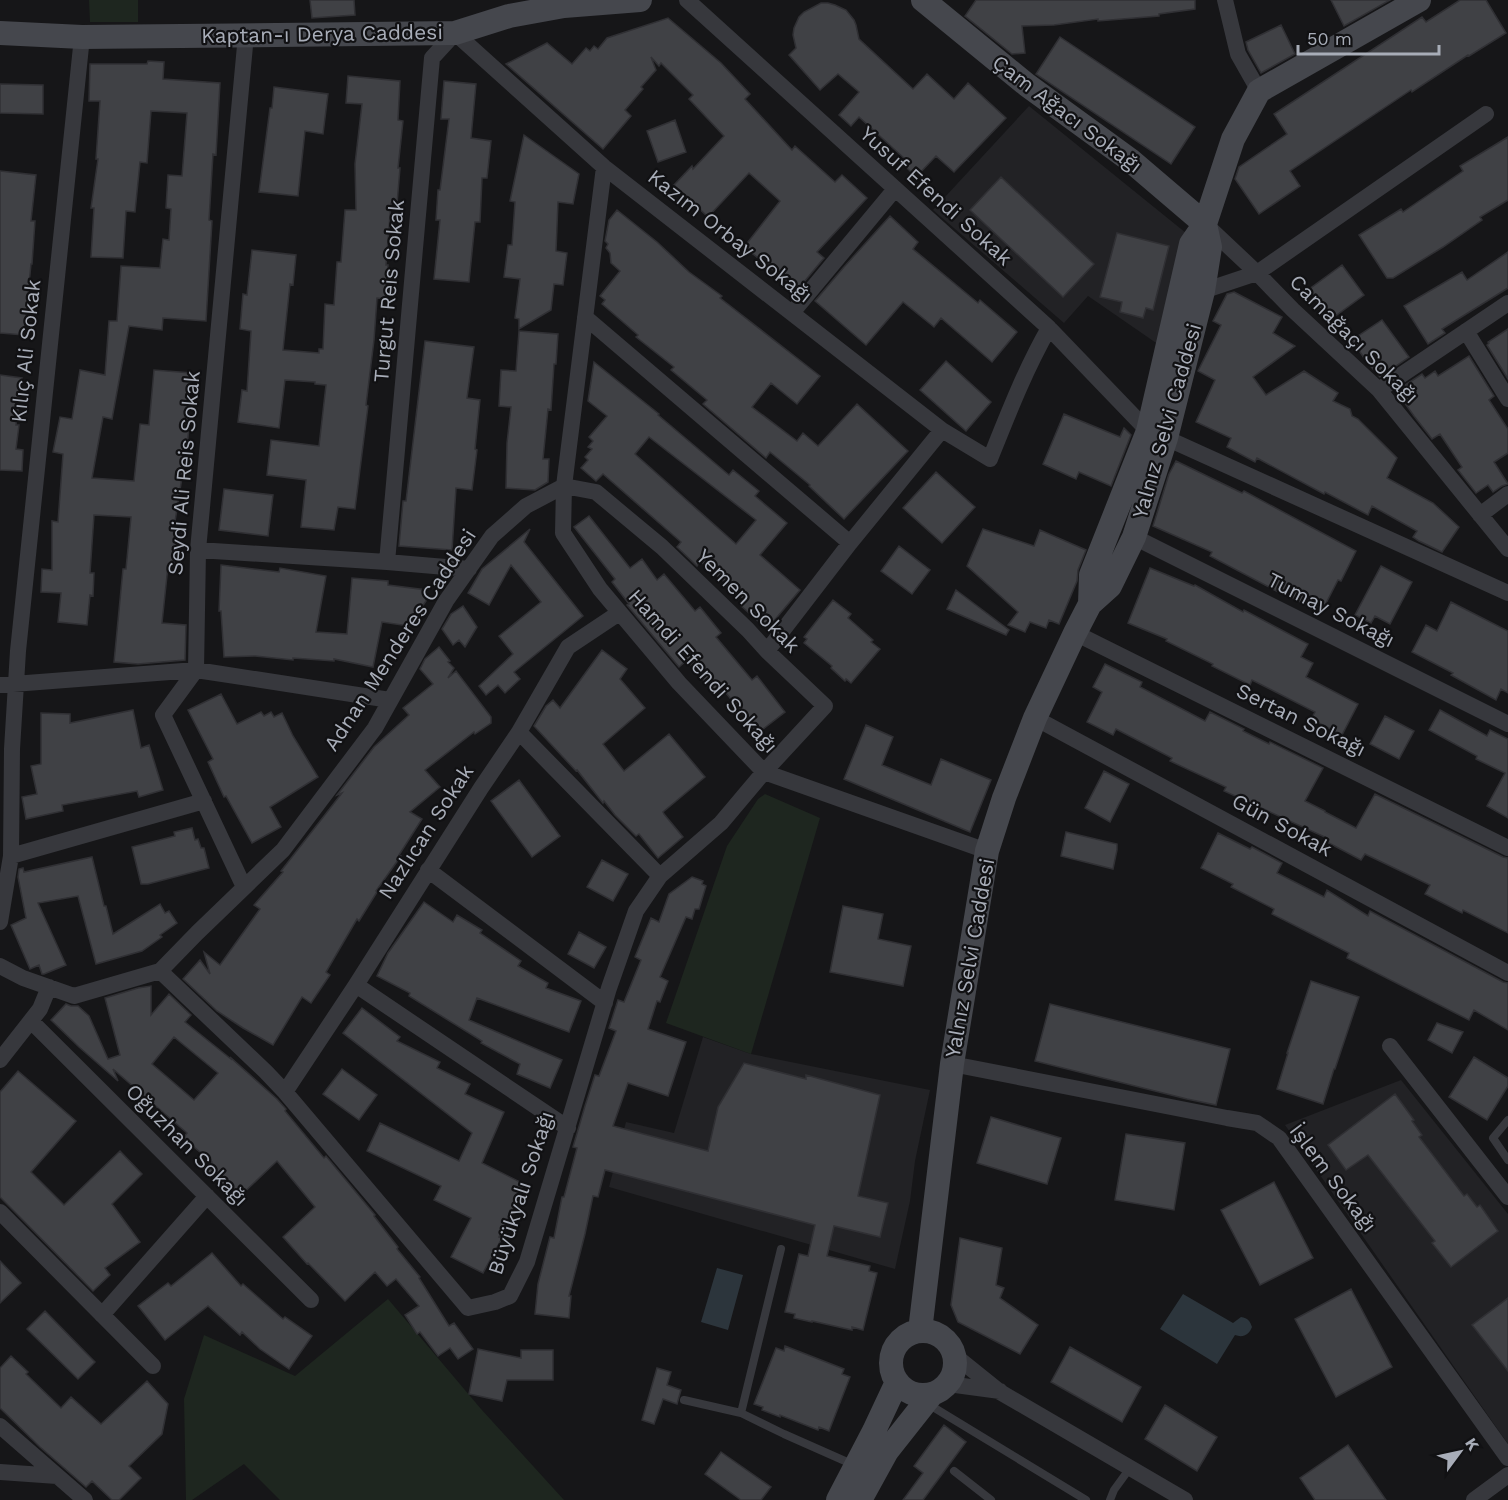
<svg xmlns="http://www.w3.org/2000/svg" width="1508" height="1500" font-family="'Work Sans',sans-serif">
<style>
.built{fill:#222225}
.green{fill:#1e261f}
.water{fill:#2c353c}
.building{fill:#404145;stroke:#303034;stroke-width:1.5;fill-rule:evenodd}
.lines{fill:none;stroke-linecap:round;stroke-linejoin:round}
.lane{stroke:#37383d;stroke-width:8}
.street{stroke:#37383d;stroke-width:16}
.secondary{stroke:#45474d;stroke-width:24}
.labels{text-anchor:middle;stroke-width:4.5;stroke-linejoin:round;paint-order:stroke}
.street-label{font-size:21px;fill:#a8adb8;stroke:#111113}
</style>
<rect width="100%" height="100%" fill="#161618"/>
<path class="built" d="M1029 106 1186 233 1162 347 1088 296 1064 323 933 210Z
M703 1037 751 1054 930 1090 915 1161 910 1201 895 1269 609 1187 626 1122 674 1133Z
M1401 1080 1508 1214V1444L1285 1125Z"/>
<path class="green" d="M89 0H138V22H90Z
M765 794 820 818 751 1054 666 1023 727 846 758 799Z
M388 1299 481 1409 564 1500H280L244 1464 192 1500H186L184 1399 204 1335 295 1376Z"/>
<path class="water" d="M717 1268 743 1275 728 1330 701 1322Z
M1183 1294 1233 1323 1241 1317C1248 1318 1250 1321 1252 1327 1249 1335 1243 1338 1235 1335L1217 1364 1160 1329Z"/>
<path class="building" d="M310 0H354L355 15 312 18Z
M976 0H1195V9L1159 14V16L1098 21V19L1054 25 1022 26 1025 53 1012 54 965 16Z
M1331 0H1390L1344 26Z
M1460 0H1486L1506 33 1469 56 1468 55 1412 92 1411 90 1290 171 1300 186 1259 214 1235 179 1239 167 1287 134 1274 114 1422 17 1426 22Z
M821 3H828L835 5 846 10 854 20 856 25 859 39 913 89 927 74 954 99 968 83 1006 118 954 172 936 156 916 177 902 163 905 159 859 117 851 126 839 115 859 92 838 74 820 90 789 55 796 48 793 35 794 28 799 17 804 12Z
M668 18 721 63 750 94 745 99 792 150 795 146 835 182 842 175 867 198 817 252 824 258 799 288 795 284 794 286 744 247 780 201 749 173 708 217 674 185 692 166 693 169 724 136 689 99 693 95 661 63 659 66 651 57 656 70 641 87 643 89 625 110 631 116 603 149 506 64 547 43 572 64 586 48 590 51 594 46 598 49 607 38Z
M1281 25 1295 54 1261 73 1248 50 1246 42Z
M1060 37 1195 127 1171 164 1036 74Z
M148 61 164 62 163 79 220 83 216 155 213 154 209 220 212 221 206 321 163 318 162 330 129 326 112 419 103 417 92 478 134 481 140 424 149 425 154 370 192 373 187 426H189L185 471H183L174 528 178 529 174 567 168 566 162 623 186 625 185 660 138 664 114 662 123 569H126L131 517 94 515 90 573H94L93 596 90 595 87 625 58 622 61 593 41 592 42 569 52 570V521L58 522 63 454 53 452 60 417 72 419 80 370 105 375 109 321H117L121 266 160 268 163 239 169 240 171 209 166 208 168 175 182 176 187 113 151 111 147 163 140 162 135 212 126 211 123 258 91 257 94 208H91L98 159H96L100 101H89L90 64H147Z
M348 76 400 81 398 120 403 121 398 168H400L397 204 391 203 386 265H388L386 299 377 298 374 340 366 405 368 406 355 509 338 507 334 530 301 527 306 480 267 475 271 440 319 446 326 385 315 384V382L285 380 279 428 238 422 242 390 247 391 251 331 240 329 243 294 247 295 252 250 296 255 293 285 290 284 283 350 319 353V349H323L325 304 334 305 337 262H341L345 210H356L355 164 362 104 346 103Z
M444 81 476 84 471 138 491 141 487 178H482L480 222H475L469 282 434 279 440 220H436L438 190H440L449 119H441Z
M0 84 43 85V114L0 113Z
M274 87 328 94 323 134 305 131 298 196 259 192 270 108H272Z
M675 120 686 152 658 162 647 131Z
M524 135 579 174 573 204 558 202 556 251 567 253 563 285 554 284 551 310 519 329V319L515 318 520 279 504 277 508 245H512L515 202 510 201Z
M1508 137V200L1480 217 1482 220 1443 247 1393 278H1387L1359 235 1401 209 1403 212 1463 171 1460 166Z
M0 171 36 175 31 221H35L32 264H31L24 335 0 333Z
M1001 177 1094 264 1063 297 970 210Z
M617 210 657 242 689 272 722 296 720 298 820 376 797 404 771 383 752 407 797 441 803 433 818 446 857 404 908 451 844 519 809 486 810 485 770 452 766 458 703 404 707 400 671 370 674 367 636 337 638 335 602 304 605 300 600 296 620 271 611 263 610 253 606 248 608 244 605 241 609 220Z
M890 216 918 242 913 249 978 303 980 300 1017 332 992 362 941 318 934 327 903 302 866 345 815 301 844 267Z
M1117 233 1169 246 1153 310 1146 308 1143 318 1120 312 1122 302 1100 297Z
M1508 252V288L1442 329 1445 333 1428 344 1404 306 1462 272 1467 280Z
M1342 265 1364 295 1334 317H1328L1308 290Z
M1234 292 1282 317 1273 333 1295 346 1253 377 1266 395 1304 371 1338 393 1333 401 1350 409 1352 416 1358 419 1397 458 1387 478 1433 503 1459 527 1442 552 1419 541 1413 537 1417 531 1372 506 1368 515 1325 492 1324 494 1257 458 1255 462 1227 447 1231 438 1196 422 1215 380 1198 371 1221 325 1213 321 1227 294Z
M1382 320 1409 357 1380 377 1366 361 1352 340Z
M1508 329V379L1487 345 1489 343 1488 342Z
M519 331 558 334 556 364H554L551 410 548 409 543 459H549L548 482 535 490 506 488 507 443 511 407 499 406 501 370 516 371Z
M425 341 474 347 467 398 480 400 475 449 477 450 472 490 456 488 452 550 399 546 403 501H406Z
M1469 356 1494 396 1489 400 1508 429V453L1494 462 1508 484 1502 486 1493 492 1488 485 1476 493 1458 470 1462 467 1440 434 1432 439 1414 416 1396 391 1422 374 1425 378 1435 371 1438 376Z
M946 361 991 402 966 431 920 390Z
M594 362 659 414 658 415 729 475 733 470 759 491 755 496 787 523 760 555 800 590 767 629 740 605 745 600 700 561 697 566 677 547 681 542 603 474 596 481 581 468 588 460 585 457 592 449 588 447 593 441 589 437 607 416 588 401ZM649 437 756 520 736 544 635 454Z
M0 375 22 378 16 425H19L16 449 23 450 22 471 0 470Z
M1064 414 1120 437 1124 428 1131 435 1111 486 1079 472 1076 479 1043 464Z
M1176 461 1242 493 1244 491 1356 551 1341 581 1338 580 1321 613 1282 592V594L1210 556 1212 552 1153 526 1169 474Z
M936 472 975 507 942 543 903 508Z
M224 489 273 495 268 536 219 530Z
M589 516 630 568 642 559 657 580 664 574 695 611 700 607 721 633 716 637 752 680 757 676 785 712 758 733 722 688 715 694 687 660 679 667 627 605 629 604 612 582 615 579 574 527Z
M530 529 524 542 583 616 514 672 520 679 505 693 498 685 486 695 479 686 513 654 499 636 541 602 511 565 489 605 468 593 482 569Z
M983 529 1034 546 1040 530 1086 550 1078 570 1077 581 1059 624 1049 620 1046 628 1030 622 1025 632 1008 625 1018 612 967 566Z
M899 546 930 570 912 594 881 571Z
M221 565 279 572 280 568 326 576 316 632 347 634 352 578 388 581V585L427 590 426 601 409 626 382 622 373 667 334 659V661L293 658V660L255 656 224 657 221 611H219Z
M1381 566 1412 582 1390 624 1375 616 1371 623 1355 615Z
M1150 568 1194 586 1195 585 1243 612 1244 610 1308 644 1301 657 1313 663 1306 677 1358 704 1342 735 1311 719 1315 712 1252 680 1250 685 1212 666 1213 664 1166 641 1167 639 1128 623Z
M956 590 1009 630 1006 635 947 609Z
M833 600 851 614 848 618 873 640 871 642 880 649 851 683 846 679 845 681 831 668 832 666 804 643 807 639 804 637Z
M1451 602 1508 631V693L1501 689 1496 700 1451 675 1453 673 1412 652 1426 625 1437 631Z
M463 606 477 627 465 647 459 640 453 645 442 629 451 614Z
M439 647 450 661 448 662 454 668 448 678 456 671 491 717V723L475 734 474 732 425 770 440 787 410 812 422 819 399 855 401 856 376 891 377 892 359 921 357 919 326 972 330 975 311 1003 302 997 273 1045 243 1028 217 1011 183 979 200 960 210 974 204 952 220 965 260 909 254 905 283 872 281 871 342 793 337 795 374 747 409 715 403 708 433 684 420 669 425 659Z
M602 650 627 669 620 679 645 708 603 744 624 771 669 734 705 777 663 812 664 814 683 837 658 858 639 834 636 836 615 815 604 801 603 803 599 798 577 770 576 771 534 726 546 706 553 700 560 708Z
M1105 664 1142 682 1140 687 1205 721 1210 712 1244 729 1243 731 1269 744 1270 742 1323 768 1305 801 1325 811V812L1356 828 1375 794 1503 857 1508 858V933L1463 910 1462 913 1425 894 1430 885 1365 854 1361 860 1325 841 1327 838 1224 791 1226 787 1170 761 1172 758 1116 729 1113 735 1087 722 1102 692 1093 687Z
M221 694 237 724 261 712 264 716 271 712 274 717 282 713 293 736 318 777 270 807 281 827 252 843 226 796 224 797 208 762 213 759 188 710Z
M133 710 141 748 149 745 163 790 139 797 137 791 62 805 63 811 26 819 22 797 37 794 31 766 41 764V713L70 714V723Z
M1440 710 1487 736 1490 730 1508 739V818L1487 806 1505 773 1476 759 1477 756 1429 730Z
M1385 716 1414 731 1399 759 1370 744Z
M866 725 893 737 882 765 931 785 941 759 991 780 970 832 844 779Z
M1104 771 1129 784 1110 822 1085 808Z
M519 780 560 836 532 857 491 801Z
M192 828 195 840 198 839 201 848H204L209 868 148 884H141L132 847 175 836 174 832Z
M1066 832 1117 844V850L1113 869 1061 856Z
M1218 833 1250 849 1252 847 1282 863 1277 873 1324 897 1327 890 1368 916 1370 911 1503 982 1508 983V1030L1474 1010 1469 1020 1347 958 1349 953 1272 914 1274 909 1231 887 1233 884 1201 868Z
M92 857 104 906H106L113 934 160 904 165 913 169 911 177 923 160 935 162 937 142 951 96 964 78 896 38 903 66 965 44 974H42L39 965 30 969 11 925 26 918 18 877 19 869 23 868 24 872Z
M602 860 628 874 613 901 587 887Z
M692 877 703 881 702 884 706 886 699 909H695L692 919 686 917 660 977 668 981 660 1002 657 1001 648 1029 686 1042 668 1096 628 1083 613 1126 708 1151 718 1107 744 1063 806 1079V1075L880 1095 858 1196 888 1203 880 1237 834 1226 827 1256 870 1266 869 1271 877 1273 863 1330 852 1327V1330L812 1321V1322L794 1318 795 1314 785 1312 799 1254 808 1256 815 1225 605 1170 598 1197 593 1196 585 1234 569 1296H571L569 1318 535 1314 538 1284 550 1237 554 1238 562 1197H564L577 1148 573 1147 585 1106 595 1075 599 1076 616 1031 609 1028 618 1000 624 1002 641 960 635 957 651 918 659 922 669 894Z
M424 902 453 922 457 915 482 930 480 933 521 961 518 966 548 983 546 988 581 1001 569 1032 477 998 469 1020 562 1060 550 1088 517 1074 520 1064 481 1043 482 1041 409 996 410 993 377 976 388 953Z
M843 906 883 914 878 939 911 946 903 986 830 972Z
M579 932 606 947 594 968 568 954Z
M1311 981 1359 997 1335 1069H1334L1323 1104 1277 1089 1288 1053H1287Z
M151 986V1015L169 994 191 1015 185 1022 231 1059V1058L277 1099 286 1109 285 1111 324 1158 326 1156 375 1215 374 1216 398 1247 397 1249 420 1277 419 1278 449 1326 454 1323 473 1349 458 1359 450 1348 438 1356 420 1332 417 1334 405 1315 419 1306 396 1279 387 1286 375 1272 345 1301 308 1263 307 1264 283 1237 315 1207 277 1161 236 1200 205 1169 212 1162 183 1138 187 1133 113 1069 118 1081 79 1047 51 1020 66 1004 71 1006H78L89 1016 108 1059 120 1055 105 998 138 988ZM174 1037 218 1073 194 1100 152 1064Z
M1050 1004 1230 1049 1216 1105 1187 1099 1035 1061Z
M362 1008 400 1037 397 1041 440 1062 437 1068 470 1084 465 1094 504 1112 482 1163 524 1184 499 1237 502 1238 483 1273 451 1257 471 1218 434 1200 441 1186 367 1151 380 1123 459 1161 472 1133 343 1033Z
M1437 1023 1463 1032 1452 1053 1428 1040Z
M1474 1057 1508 1078V1086L1487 1120 1449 1097Z
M342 1069 377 1095 359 1120 323 1094Z
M18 1071 76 1121 31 1172 64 1205 120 1151 142 1174 112 1204 140 1242 105 1268 110 1275 93 1291 0 1197V1092Z
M1395 1094 1414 1120 1412 1121 1422 1135 1419 1137 1464 1196 1467 1194 1477 1207 1480 1205 1498 1231 1451 1267 1432 1243 1435 1241 1368 1155 1346 1170 1328 1145Z
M991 1117 1061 1138 1047 1184 977 1163Z
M1126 1134 1185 1143 1174 1210 1115 1200Z
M1274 1182 1313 1258 1260 1285 1221 1210Z
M960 1238 1002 1248 996 1285 1004 1288 1000 1298 1038 1325 1020 1354 958 1322 951 1305Z
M212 1253 241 1286 243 1284 283 1319 285 1317 312 1336 289 1369 260 1349 242 1332 240 1335 208 1306 165 1340 138 1306 168 1283 171 1286Z
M0 1261 21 1283 0 1303Z
M1351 1289 1392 1367 1336 1397 1295 1319Z
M1508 1298V1371L1472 1325Z
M45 1311 95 1362 78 1379 27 1329Z
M785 1346 844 1369 842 1374 850 1377 829 1431 819 1427 818 1430 780 1415V1417L762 1410 763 1407 754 1404 776 1348 784 1351Z
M1070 1347 1141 1387 1122 1422 1051 1382Z
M478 1349 521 1358V1350H553V1380H507L502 1401 469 1394Z
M11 1356 28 1372 26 1374 61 1408 71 1397 101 1424 147 1381 168 1404 162 1434 129 1466 141 1478 119 1500H112L92 1481 86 1487 40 1447 0 1408V1368Z
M657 1368 671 1372 667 1385 681 1390 677 1404 663 1399 654 1424 642 1420Z
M1165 1405 1217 1437 1197 1471 1145 1439Z
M944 1425 966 1442 923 1500H903L923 1473 914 1466Z
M1348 1445 1386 1500H1315L1300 1478Z
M721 1452 771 1487 761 1500H741L705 1474Z"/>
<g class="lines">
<path class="lane" d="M1508 1120 1493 1138 1508 1160
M684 1400 741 1413 784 1434 854 1465
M928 1404 1086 1500
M741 1413 781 1249
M954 1471 991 1500
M1110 1500 1114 1490 1130 1468"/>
<path class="street" d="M687 0 1049 328 1148 431 1166 438 1508 593
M1225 0 1238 54 1259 91
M604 167 564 486 563 533 600 589 679 683 764 772 987 851
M1205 224 1257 273 1293 310 1379 390 1508 549
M1203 291 1257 273 1486 114
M792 313 895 189
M585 317 850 543
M1466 331 1508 399
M1379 390 1508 303
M1480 515 1508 494
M1134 537 1508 724
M198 550 387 562 469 569
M387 562 432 58 455 33 604 167 942 430 990 459C1008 414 1025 370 1049 328
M1075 633 1508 848
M767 651 850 543 942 430
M0 685 196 670 390 700
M1035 718 1508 973
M519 732 660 876
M11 856 204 801
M428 870 605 1003
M244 887 163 715 196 670 198 550 246 35
M0 922 11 856 12 749 18 651 82 37
M0 966 23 978 74 996 160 971 197 933 283 850 375 728 446 601 492 536 526 506 564 486
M160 971 266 1072 285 1092 468 1308 495 1302 510 1296 527 1262 609 988 636 911 660 876 721 823 764 772 825 706 767 651 748 630 662 547 596 492 564 486
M356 985 568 1128
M31 1021 311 1300
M1390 1046 1508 1197
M0 1060 40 1009 49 987
M952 1064 1227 1118 1257 1123 1279 1138 1508 1458
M285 1092 356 985 481 788 519 732 568 647 619 613
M0 1212 153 1366
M102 1315 207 1196
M954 1355 1000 1392 1185 1500
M948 1384 1000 1391
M0 1426 85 1500
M0 1472 57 1476
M1474 1500 1508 1475"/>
<path class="secondary" d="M923 0 1027 85 1130 160 1205 224
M0 33 82 37 455 33 509 16 564 6 640 0
M1090 604 1091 575 1148 431 1191 244 1205 224 1233 139 1259 91 1419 0
M920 1331 952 1064 987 851 1004 798 1035 718 1075 633 1090 604 1110 586 1134 537 1166 438 1203 291 1210 247 1205 224
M891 1363a32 32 0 1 1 64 0a32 32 0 1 1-64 0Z
M838 1500 874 1431 897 1382
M860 1500 887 1451 932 1394"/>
</g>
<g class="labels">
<g class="street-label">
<text transform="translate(322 34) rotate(-1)" y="7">Kaptan-ı Derya Caddesi</text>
<text transform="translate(1067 114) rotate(37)" y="7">Çam Ağacı Sokağı</text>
<text transform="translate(936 196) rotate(42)" y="7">Yusuf Efendi Sokak</text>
<text transform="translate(730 236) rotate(38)" y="7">Kazım Orbay Sokağı</text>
<text transform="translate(389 291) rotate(-85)" y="7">Turgut Reis Sokak</text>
<text transform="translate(1354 339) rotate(45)" y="7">Camağaçı Sokağı</text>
<text transform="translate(26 351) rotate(-84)" y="7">Kılıç Ali Sokak</text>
<text transform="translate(1167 421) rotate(-74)" y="7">Yalnız Selvi Caddesi</text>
<text transform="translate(184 473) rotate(-85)" y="7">Seydi Ali Reis Sokak</text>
<text transform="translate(748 601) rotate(45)" y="7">Yemen Sokak</text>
<text transform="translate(1331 610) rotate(27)" y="7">Tumay Sokağı</text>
<text transform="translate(400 640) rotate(-57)" y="7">Adnan Menderes Caddesi</text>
<text transform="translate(703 671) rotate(48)" y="7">Hamdi Efendi Sokağı</text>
<text transform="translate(1301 720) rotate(26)" y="7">Sertan Sokağı</text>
<text transform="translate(1282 825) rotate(28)" y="7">Gün Sokak</text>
<text transform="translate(426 832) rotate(-57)" y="7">Nazlıcan Sokak</text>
<text transform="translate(970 958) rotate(-80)" y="7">Yalnız Selvi Caddesi</text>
<text transform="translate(187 1145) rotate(45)" y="7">Oğuzhan Sokağı</text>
<text transform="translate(1333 1178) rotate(53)" y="7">İşlem Sokağı</text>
<text transform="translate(521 1193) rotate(-72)" y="7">Büyükyalı Sokağı</text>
</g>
</g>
<g transform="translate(1460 1452) rotate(57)" stroke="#111113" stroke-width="4.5" paint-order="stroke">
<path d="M0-4.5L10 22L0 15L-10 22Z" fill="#a8adb8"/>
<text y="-9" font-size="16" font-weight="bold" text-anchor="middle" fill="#a8adb8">K</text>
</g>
<path d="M1298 45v9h141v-9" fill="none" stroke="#a8adb8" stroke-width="3"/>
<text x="1307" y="45" font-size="18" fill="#a8adb8" stroke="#111113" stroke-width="4.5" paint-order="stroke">50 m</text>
</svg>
